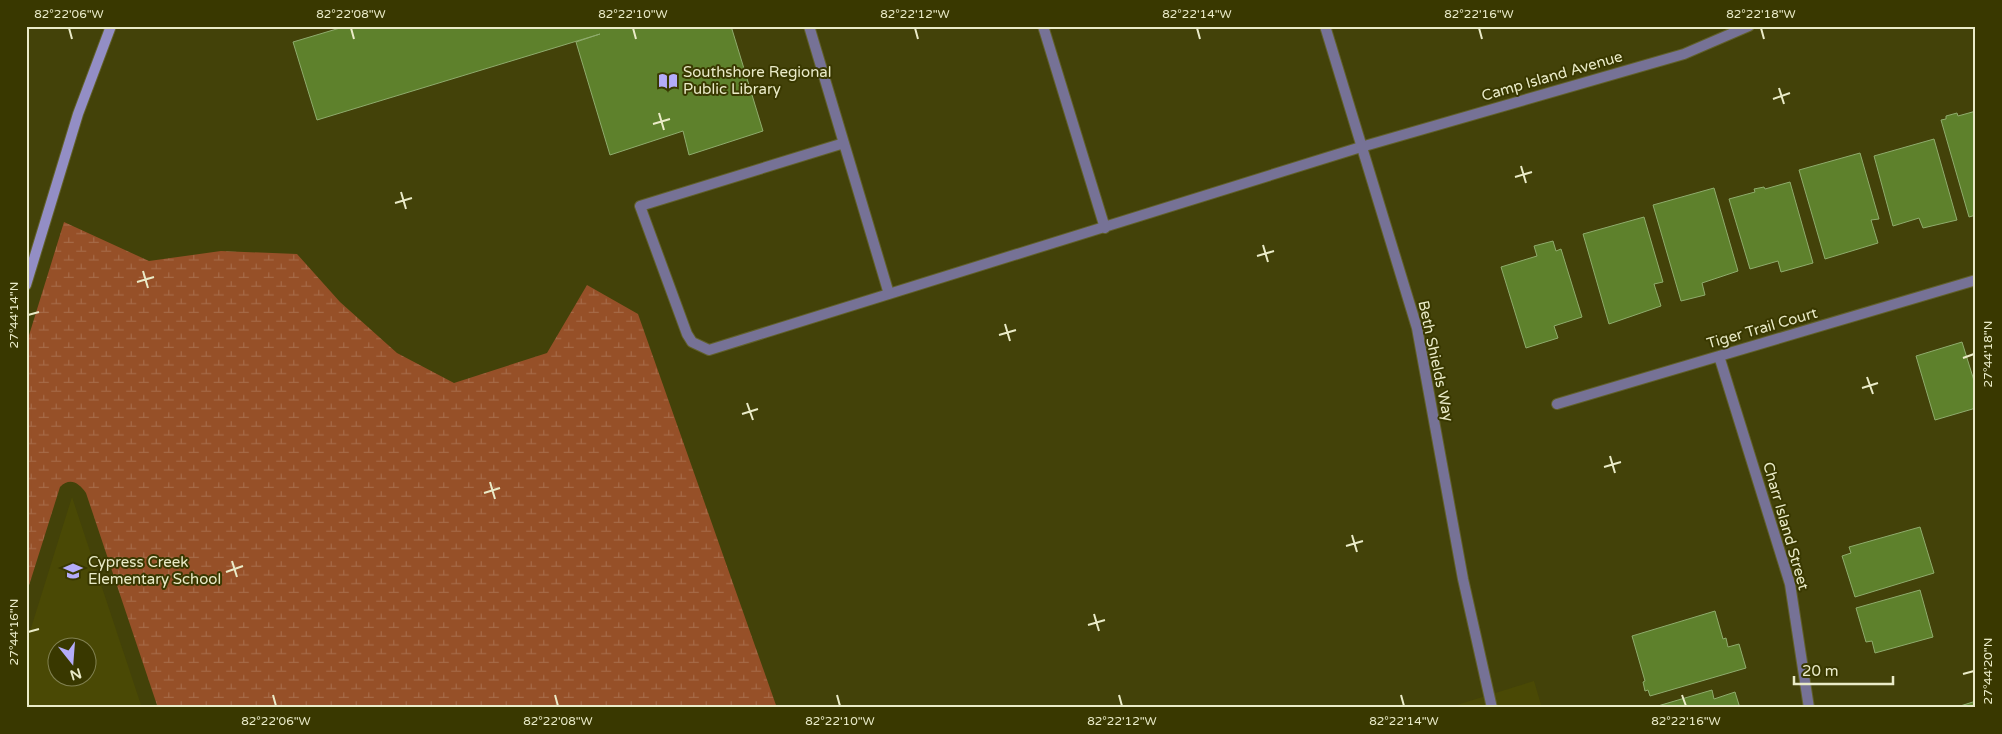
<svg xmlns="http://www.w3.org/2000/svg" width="2002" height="734" font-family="'Varela Round',sans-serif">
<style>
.built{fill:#4a4905;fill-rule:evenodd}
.wetland{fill:url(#wetland-marsh)}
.building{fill:#5e812c;stroke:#8fac6d}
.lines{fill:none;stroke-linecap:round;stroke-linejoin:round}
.lane-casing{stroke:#61602b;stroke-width:12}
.street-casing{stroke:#61602b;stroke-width:12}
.secondary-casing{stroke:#61602b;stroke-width:12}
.lane{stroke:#767296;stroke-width:10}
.street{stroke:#767296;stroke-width:10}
.secondary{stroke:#938ec5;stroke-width:10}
.ticks{fill:none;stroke:#eaebc8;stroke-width:2}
.labels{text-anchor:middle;stroke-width:4;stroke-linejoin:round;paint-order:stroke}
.poi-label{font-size:15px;fill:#eaebc8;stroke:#393800;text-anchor:start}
.street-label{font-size:15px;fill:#eaebc8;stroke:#393800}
.neatline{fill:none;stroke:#eaebc8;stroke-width:2}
.ticks-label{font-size:12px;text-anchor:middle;fill:#eaebc8}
</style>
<defs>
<pattern id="wetland-marsh" width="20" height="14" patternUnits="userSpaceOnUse" patternTransform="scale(1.25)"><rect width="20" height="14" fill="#965028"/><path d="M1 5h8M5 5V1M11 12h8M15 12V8" fill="none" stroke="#a56946"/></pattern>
</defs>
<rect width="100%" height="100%" fill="#434209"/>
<path class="built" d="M72 497 142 708H26V644ZM58 646H88V676H58Z
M1534 681 1542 708H1447Z"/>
<path class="wetland" d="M64 222 149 261 221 251 297 254 340 302 397 353 454 383 547 353 587 285 638 314 777 708H158L86 493C79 483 70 477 60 487L26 595V345Z"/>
<path class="building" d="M339 26H731L763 131 689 155 683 131 610 155 576 42 600 34 317 120 293 42 340 28Z
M1976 111V215L1969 217 1941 120 1946 119V116L1957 113 1958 116Z
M1934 139 1957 220 1923 228 1919 218 1893 226 1874 156Z
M1860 153 1879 219 1871 220 1878 243 1825 259 1799 170Z
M1790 182 1813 263 1781 272 1778 261 1750 269 1729 199 1755 192 1754 189 1764 187 1765 189Z
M1714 188 1738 271 1702 283 1705 295 1681 301 1653 205Z
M1644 217 1663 282 1654 284 1661 306 1609 324 1583 234Z
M1553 241 1556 251 1561 249 1582 317 1554 326 1558 338 1526 348 1501 267 1537 256 1534 246Z
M1962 342 1976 387V408L1935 420 1916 356Z
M1920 527 1934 573 1855 597 1842 556 1851 553 1849 547Z
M1920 590 1933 637 1875 653 1872 641 1866 642 1856 608Z
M1715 611 1723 639 1726 638 1728 647 1739 644 1746 668 1650 696 1648 690 1645 691 1643 682 1645 681 1632 636Z
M1712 690 1714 699 1735 692 1740 708H1651Z
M1976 701V708H1954Z"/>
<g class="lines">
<g class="lane-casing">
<path id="lane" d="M809 26 889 294
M1043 26 1105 228
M844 143 640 206 687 334 692 342 709 350 1361 147"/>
</g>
<g class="street-casing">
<path id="street" d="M1325 26 1417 328 1463 579 1492 708
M1361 147 1684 54 1749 26
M1719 356 1790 584 1809 708
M1557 404 1976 280"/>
</g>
<g class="secondary-casing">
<path id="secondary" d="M26 285 78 114 111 26"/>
</g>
<use href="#lane" class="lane"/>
<use href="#street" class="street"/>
<use href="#secondary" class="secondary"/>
</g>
<path class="ticks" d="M69 28 72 39M351 28 354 39M633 28 636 39M915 28 918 39M1197 28 1200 39M1479 28 1482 39M1761 28 1764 39M1779 88 1784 104M1773 99 1790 93M659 113 664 130M653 124 670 119M1521 166 1526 183M1515 177 1532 172M401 192 406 209M395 203 412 198M1263 245 1268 262M1257 256 1274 251M143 271 148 288M137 282 154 277M28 315 39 312M1005 324 1010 341M999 335 1016 330M1963 358 1974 354M1867 377 1873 394M1862 388 1878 383M747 403 753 420M742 414 758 409M1610 456 1615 473M1604 467 1621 462M490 482 495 499M484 493 500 488M1352 535 1357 552M1346 546 1363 541M232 561 237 577M226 572 243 566M1094 614 1099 631M1088 625 1105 620M28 632 39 629M1963 674 1974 671M273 695 276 706M555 695 558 706M837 695 840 706M1119 695 1122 706M1401 695 1404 706M1682 695 1686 706"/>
<defs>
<g id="library-bare" transform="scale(1.5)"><path d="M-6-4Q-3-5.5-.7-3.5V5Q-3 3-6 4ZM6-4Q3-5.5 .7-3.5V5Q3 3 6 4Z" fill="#b4acf9" stroke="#393800" stroke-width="2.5" paint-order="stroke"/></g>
<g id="school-bare" transform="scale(1.5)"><path d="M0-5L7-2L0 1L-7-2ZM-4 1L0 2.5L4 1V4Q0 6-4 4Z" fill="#b4acf9" stroke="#393800" stroke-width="2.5" paint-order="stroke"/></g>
</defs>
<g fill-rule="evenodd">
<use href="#library-bare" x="668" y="81"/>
<use href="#school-bare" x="73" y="571"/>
</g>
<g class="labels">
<g class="poi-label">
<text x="683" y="77">Southshore Regional<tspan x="683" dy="17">Public Library</tspan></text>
<text x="88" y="567">Cypress Creek<tspan x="88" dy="17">Elementary School</tspan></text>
</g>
<g class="street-label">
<text transform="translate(1552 76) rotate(-16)" y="5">Camp Island Avenue</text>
<text transform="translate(1762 328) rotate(-16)" y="5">Tiger Trail Court</text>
<text transform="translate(1436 361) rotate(78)" y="5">Beth Shields Way</text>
<text transform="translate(1786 526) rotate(74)" y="5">Charr Island Street</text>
</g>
</g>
<rect width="2002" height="734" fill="none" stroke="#393800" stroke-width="55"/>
<g transform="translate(72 662) rotate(163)"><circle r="24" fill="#393800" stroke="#808050"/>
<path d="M0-4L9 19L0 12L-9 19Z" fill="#b4acf9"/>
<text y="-8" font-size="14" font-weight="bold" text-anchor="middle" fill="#eaebc8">N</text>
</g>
<path d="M1794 676v8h99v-8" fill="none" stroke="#eaebc8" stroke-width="2.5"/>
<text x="1802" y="676" font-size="15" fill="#eaebc8" stroke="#393800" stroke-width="4" paint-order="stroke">20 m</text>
<rect x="28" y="28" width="1946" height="678" class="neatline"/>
<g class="ticks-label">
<text x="69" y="18">82°22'06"W</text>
<text x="351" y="18">82°22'08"W</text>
<text x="633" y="18">82°22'10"W</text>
<text x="915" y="18">82°22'12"W</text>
<text x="1197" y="18">82°22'14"W</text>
<text x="1479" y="18">82°22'16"W</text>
<text x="1761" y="18">82°22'18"W</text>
<text transform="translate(14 315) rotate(-90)" y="4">27°44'14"N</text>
<text transform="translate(1988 354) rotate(-90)" y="4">27°44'18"N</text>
<text transform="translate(14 632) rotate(-90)" y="4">27°44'16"N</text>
<text transform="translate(1988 671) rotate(-90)" y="4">27°44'20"N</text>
<text x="276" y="725">82°22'06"W</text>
<text x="558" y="725">82°22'08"W</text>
<text x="840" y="725">82°22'10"W</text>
<text x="1122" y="725">82°22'12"W</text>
<text x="1404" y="725">82°22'14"W</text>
<text x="1686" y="725">82°22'16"W</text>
</g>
</svg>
